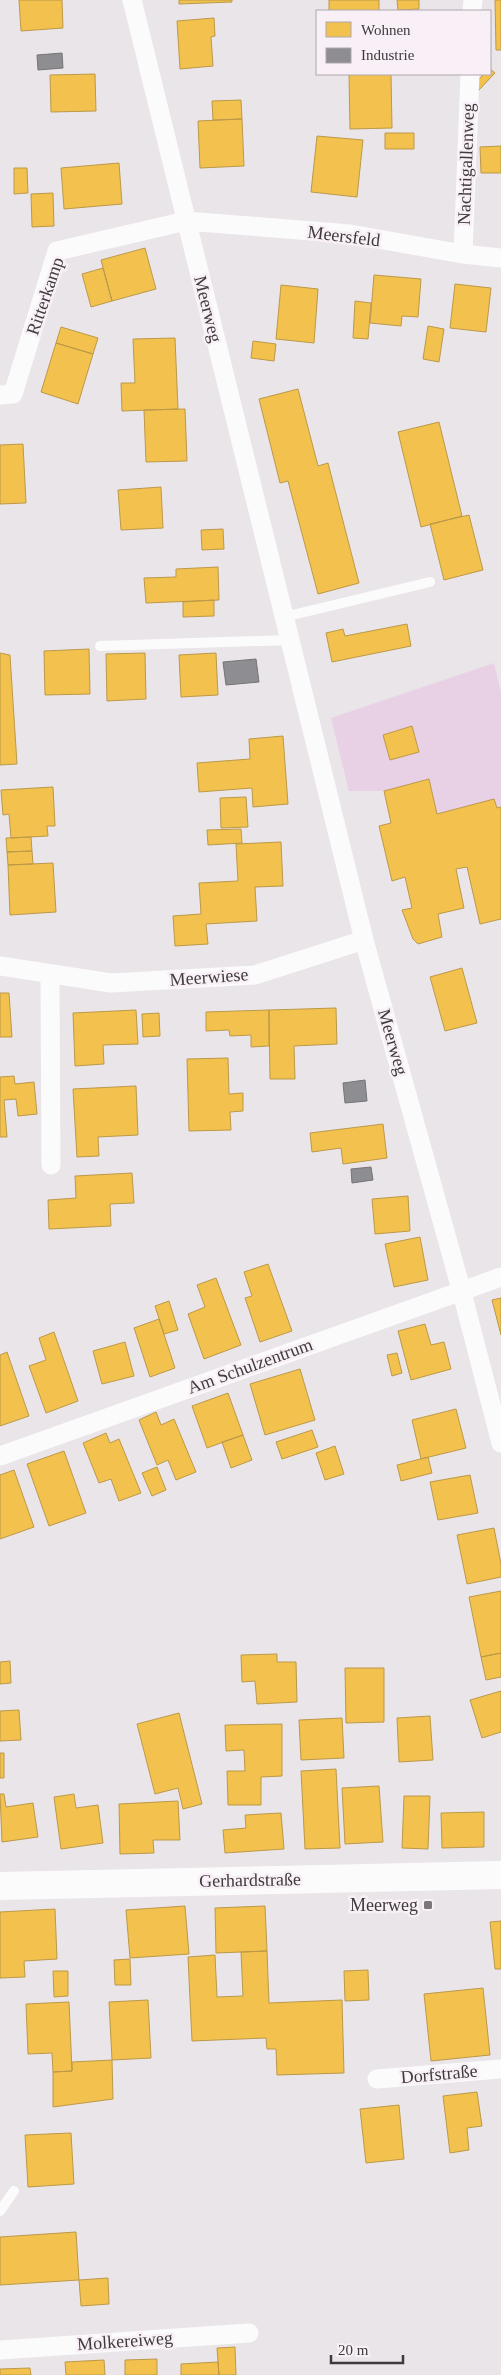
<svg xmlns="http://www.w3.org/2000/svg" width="501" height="2375" font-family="Georgia,serif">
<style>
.green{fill:#e8d1e4}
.homes{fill:#f2c14e;stroke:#bc9949}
.industry{fill:#8d8d92;stroke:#757478}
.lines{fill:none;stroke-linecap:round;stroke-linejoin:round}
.lane{stroke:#fcfbfc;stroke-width:10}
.street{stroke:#fcfbfc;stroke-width:19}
.primary{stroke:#fcfbfc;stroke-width:28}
.poi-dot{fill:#7a7679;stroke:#f9f0f7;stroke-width:2}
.labels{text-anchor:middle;stroke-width:5;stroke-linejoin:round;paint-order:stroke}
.street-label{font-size:18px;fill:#3e3b3d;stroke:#f9f0f7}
.poi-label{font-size:18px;fill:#3e3b3d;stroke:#f9f0f7;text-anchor:end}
</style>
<rect width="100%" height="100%" fill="#eae5e9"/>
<path class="green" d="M494 663 501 693V807L497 808 494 799 437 814 429 779 384 791H349L331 718Z"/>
<path class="homes" d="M19 0H62L63 28 21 31Z
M179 0H232V2L179 4Z
M329 0H379V11H329Z
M397 0H419V9L398 10Z
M495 0H501V50H496Z
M214 18 215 36 211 37 213 66 180 69 177 21Z
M490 69 495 73 478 91 473 85 484 74H490Z
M95 74 96 111 51 112 50 75Z
M349 74H391L392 128 350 129Z
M241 100 242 119 213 120 212 101Z
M242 119 244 166 200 168 198 121Z
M385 133H414V149H385Z
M317 136 363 140 357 197 311 192Z
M501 146V173H481L480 147Z
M119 163 122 204 64 209 61 168Z
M14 168H27L28 193 14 194Z
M53 193 54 226 32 227 31 194Z
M145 248 156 289 112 301 101 260Z
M103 268 112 301 91 307 82 274Z
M374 275 421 279 418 317 402 316 401 326 370 323Z
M455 284 491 288 486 332 450 328Z
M281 285 318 289 314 343 276 339Z
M355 301 371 303 368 339 353 338Z
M428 326 444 329 439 362 423 359Z
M61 327 98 338 93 354 56 343Z
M175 338 178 409 122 411 121 383H135L133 339Z
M253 341 276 344 274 361 251 358Z
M56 343 93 354 78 404 41 392Z
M298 389 318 466 328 463 359 583 318 594 288 481 280 483 259 399Z
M185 409 187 461 146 462 144 410Z
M439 422 462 516 421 527 398 432Z
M23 444 26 503 0 504V445Z
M161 487 163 528 121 530 118 490Z
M469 515 483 570 444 580 430 524Z
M223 529 224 549 202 550 201 530Z
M218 567 219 600 146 603 144 578 176 577V569Z
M214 600V616L183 617V602Z
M407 624 411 646 332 662 326 633 343 629 345 636Z
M89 649 90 694 45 695 44 651Z
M0 653 10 655 17 764 0 765Z
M145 653 146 699 107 701 106 654Z
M216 653 218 695 181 697 179 655Z
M412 726 419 752 390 760 383 735Z
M283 736 288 804 253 807 252 788 199 792 197 763 250 759 249 739Z
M429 779 437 814 494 799 497 808 501 807V919L480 924 467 867 456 869 464 908 438 914 442 937 418 944 413 939 402 910 412 908 405 877 392 881 379 826 391 823 384 791Z
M53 787 55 826H47L48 836 11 838 9 814 3 815 1 790Z
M246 797 248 827 221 828 220 798Z
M241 829 242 843 208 845 207 830Z
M31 837 32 851 7 852 6 838Z
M281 842 283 886 255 887 257 921 206 924 208 944 175 946 173 916 201 914 199 883 238 881 236 844Z
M32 851 33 864 8 865 7 852Z
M53 863 56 912 10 915 8 865Z
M462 968 477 1023 445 1031 430 977Z
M0 993H9L12 1037H0Z
M336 1008 337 1044 294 1046 295 1079H270L269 1010Z
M136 1010 138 1044 103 1045 104 1064 75 1066 73 1013Z
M269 1010V1046L251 1047V1035L230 1036 229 1030 206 1031V1012Z
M159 1013 160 1036 143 1037 142 1014Z
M228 1058 229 1094 243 1093V1111L230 1112 231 1130 189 1131 187 1059Z
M14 1076 15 1084 34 1082 37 1114 18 1116 16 1099 4 1100 7 1137H0V1077Z
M136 1086 138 1135 98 1137 99 1156 77 1157 73 1089Z
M383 1124 387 1158 343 1164 341 1148 312 1152 310 1133Z
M132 1173 134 1203 110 1204 111 1226 49 1229 48 1200 76 1198 75 1176Z
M408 1196 410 1231 375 1234 372 1199Z
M420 1237 428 1280 394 1287 385 1244Z
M268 1264 292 1331 260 1342 245 1298 252 1296 244 1272Z
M216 1278 241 1345 204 1359 188 1314 205 1307 197 1285Z
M501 1298V1335L492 1300Z
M169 1301 178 1330 164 1334 155 1306Z
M159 1319 175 1368 150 1377 134 1328Z
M425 1324 431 1345 444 1342 451 1369 411 1380 398 1331Z
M54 1332 78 1401 46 1413 29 1366 46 1360 39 1338Z
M125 1342 134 1376 102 1384 93 1351Z
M7 1352 29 1416 0 1426V1355Z
M397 1353 402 1373 392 1376 387 1355Z
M300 1369 315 1420 265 1435 250 1384Z
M228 1393 243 1435 207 1448 192 1406Z
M456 1409 466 1448 421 1459 412 1420Z
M156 1412 161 1425 174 1419 196 1472 176 1480 168 1460 157 1465 139 1420Z
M312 1430 318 1447 282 1459 276 1442Z
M106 1433 110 1443 119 1439 141 1493 119 1501 111 1479 99 1483 83 1443Z
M243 1435 252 1460 231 1468 222 1442Z
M335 1446 344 1474 325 1480 316 1453Z
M64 1451 86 1513 49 1526 27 1464Z
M428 1457 432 1473 401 1481 397 1465Z
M157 1467 166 1490 152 1496 142 1473Z
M14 1470 34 1527 0 1539V1475Z
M470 1475 478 1513 438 1520 430 1482Z
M494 1528 501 1564V1577L467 1584 457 1535Z
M501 1591V1653L481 1657 469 1597Z
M501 1653V1677L486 1680 481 1657Z
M277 1654V1662H296L297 1702 257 1704 255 1681 242 1682 241 1655Z
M10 1661 11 1683 0 1684V1662Z
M345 1668H384V1722L346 1723Z
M501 1691V1732L482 1738 470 1700Z
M19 1710 21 1740 0 1741V1711Z
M179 1713 202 1804 183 1809 178 1788 155 1794 137 1724Z
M430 1716 433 1760 399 1762 397 1718Z
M342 1718 344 1758 301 1760 299 1720Z
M282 1724V1776L261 1777V1805H228L227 1771H245L244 1750 226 1751 225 1725Z
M0 1753H4V1778H0Z
M336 1769 340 1848 305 1849 301 1771Z
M379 1786 383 1842 345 1844 342 1788Z
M0 1794H4L6 1807 33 1803 38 1837 2 1842Z
M74 1794 76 1808 98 1805 103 1843 61 1849 54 1797Z
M404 1796H430L428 1849 402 1848Z
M178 1801 180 1840H153L154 1853 120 1854 119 1804Z
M484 1812V1847L442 1848 441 1813Z
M281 1813 284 1849 225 1853 223 1830 246 1828 245 1815Z
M185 1906 189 1954 130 1958 126 1910Z
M265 1906 267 1951 216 1953 215 1908Z
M55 1909 57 1959 24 1961 25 1977 0 1978V1912Z
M501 1921V1969H495L490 1922Z
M267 1951 269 2003 342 2000 344 2073 277 2075 276 2049H267L266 2038 192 2041 188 1957 215 1955 217 1997 243 1996 241 1952Z
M130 1959 131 1985H115L114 1960Z
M368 1970 369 2000 345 2001 344 1971Z
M53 1971H68V1996L54 1997Z
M483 1988 490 2055 431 2061 424 1994Z
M148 2000 151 2058 112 2060 109 2002Z
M69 2002 72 2071 53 2072 52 2053 28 2054 26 2004Z
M112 2060 113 2099 53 2107V2072L72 2071V2062Z
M477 2092 482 2126 467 2128 469 2150 450 2153 443 2096Z
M399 2105 404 2159 366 2163 360 2109Z
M71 2133 74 2184 28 2187 25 2135Z
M76 2232 79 2280 0 2285V2237Z
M108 2278 109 2304 81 2306 79 2280Z
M235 2347 236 2375H219L217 2348Z
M157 2359V2375H125V2360Z
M104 2360 105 2375H66L65 2362Z
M218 2362 219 2375H181V2364Z
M30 2368 31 2375H0V2369Z"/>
<path class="industry" d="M62 53 63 68 38 70 37 55Z
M256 659 259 682 226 685 223 662Z
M365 1080 367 1101 345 1103 343 1083Z
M371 1167 373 1180 352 1183 351 1169Z"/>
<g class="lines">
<path class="lane" d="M284 617 430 582
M100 646 290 640
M0 2211 14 2191"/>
<path class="street" d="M132 0 364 940 461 1289 501 1443
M472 11 473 0
M463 254 470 74
M0 395 13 394 57 251 186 221 350 234 463 254 501 258
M0 966 111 983 255 975 364 940
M50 975 51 1165
M0 1456 501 1277
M377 2079 501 2069
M0 2350 249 2333"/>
<path class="primary" d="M0 1886 501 1875"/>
</g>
<rect class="poi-dot" x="423" y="1900" width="10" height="10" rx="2.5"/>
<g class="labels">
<g class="street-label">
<text transform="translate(466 164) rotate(-88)" y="6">Nachtigallenweg</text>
<text transform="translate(344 236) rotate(7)" y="6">Meersfeld</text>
<text transform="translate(45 296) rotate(-71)" y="6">Ritterkamp</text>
<text transform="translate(208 309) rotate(76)" y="6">Meerweg</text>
<text transform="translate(209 977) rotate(-4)" y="6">Meerwiese</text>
<text transform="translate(393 1042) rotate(74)" y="6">Meerweg</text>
<text transform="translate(250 1366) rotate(-20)" y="6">Am Schulzentrum</text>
<text transform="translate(250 1880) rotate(-1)" y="6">Gerhardstraße</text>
<text transform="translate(439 2074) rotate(-5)" y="6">Dorfstraße</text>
<text transform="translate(125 2341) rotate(-4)" y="6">Molkereiweg</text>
</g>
<g class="poi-label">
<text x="418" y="1911">Meerweg</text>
</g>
</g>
<rect x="316" y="10" width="175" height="65" fill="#f9f0f7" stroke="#aea8ad"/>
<rect x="326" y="22" width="25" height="15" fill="#f2c14e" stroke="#aea8ad"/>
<text x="361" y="35" font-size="15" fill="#3e3b3d">Wohnen</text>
<rect x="326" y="48" width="25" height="15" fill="#8d8d92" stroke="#aea8ad"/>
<text x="361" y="60" font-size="15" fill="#3e3b3d">Industrie</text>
<path d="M331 2355v8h72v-8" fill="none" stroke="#3e3b3d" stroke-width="2.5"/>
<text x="338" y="2355" font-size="15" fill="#3e3b3d" stroke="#f9f0f7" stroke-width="4" paint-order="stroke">20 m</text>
</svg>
